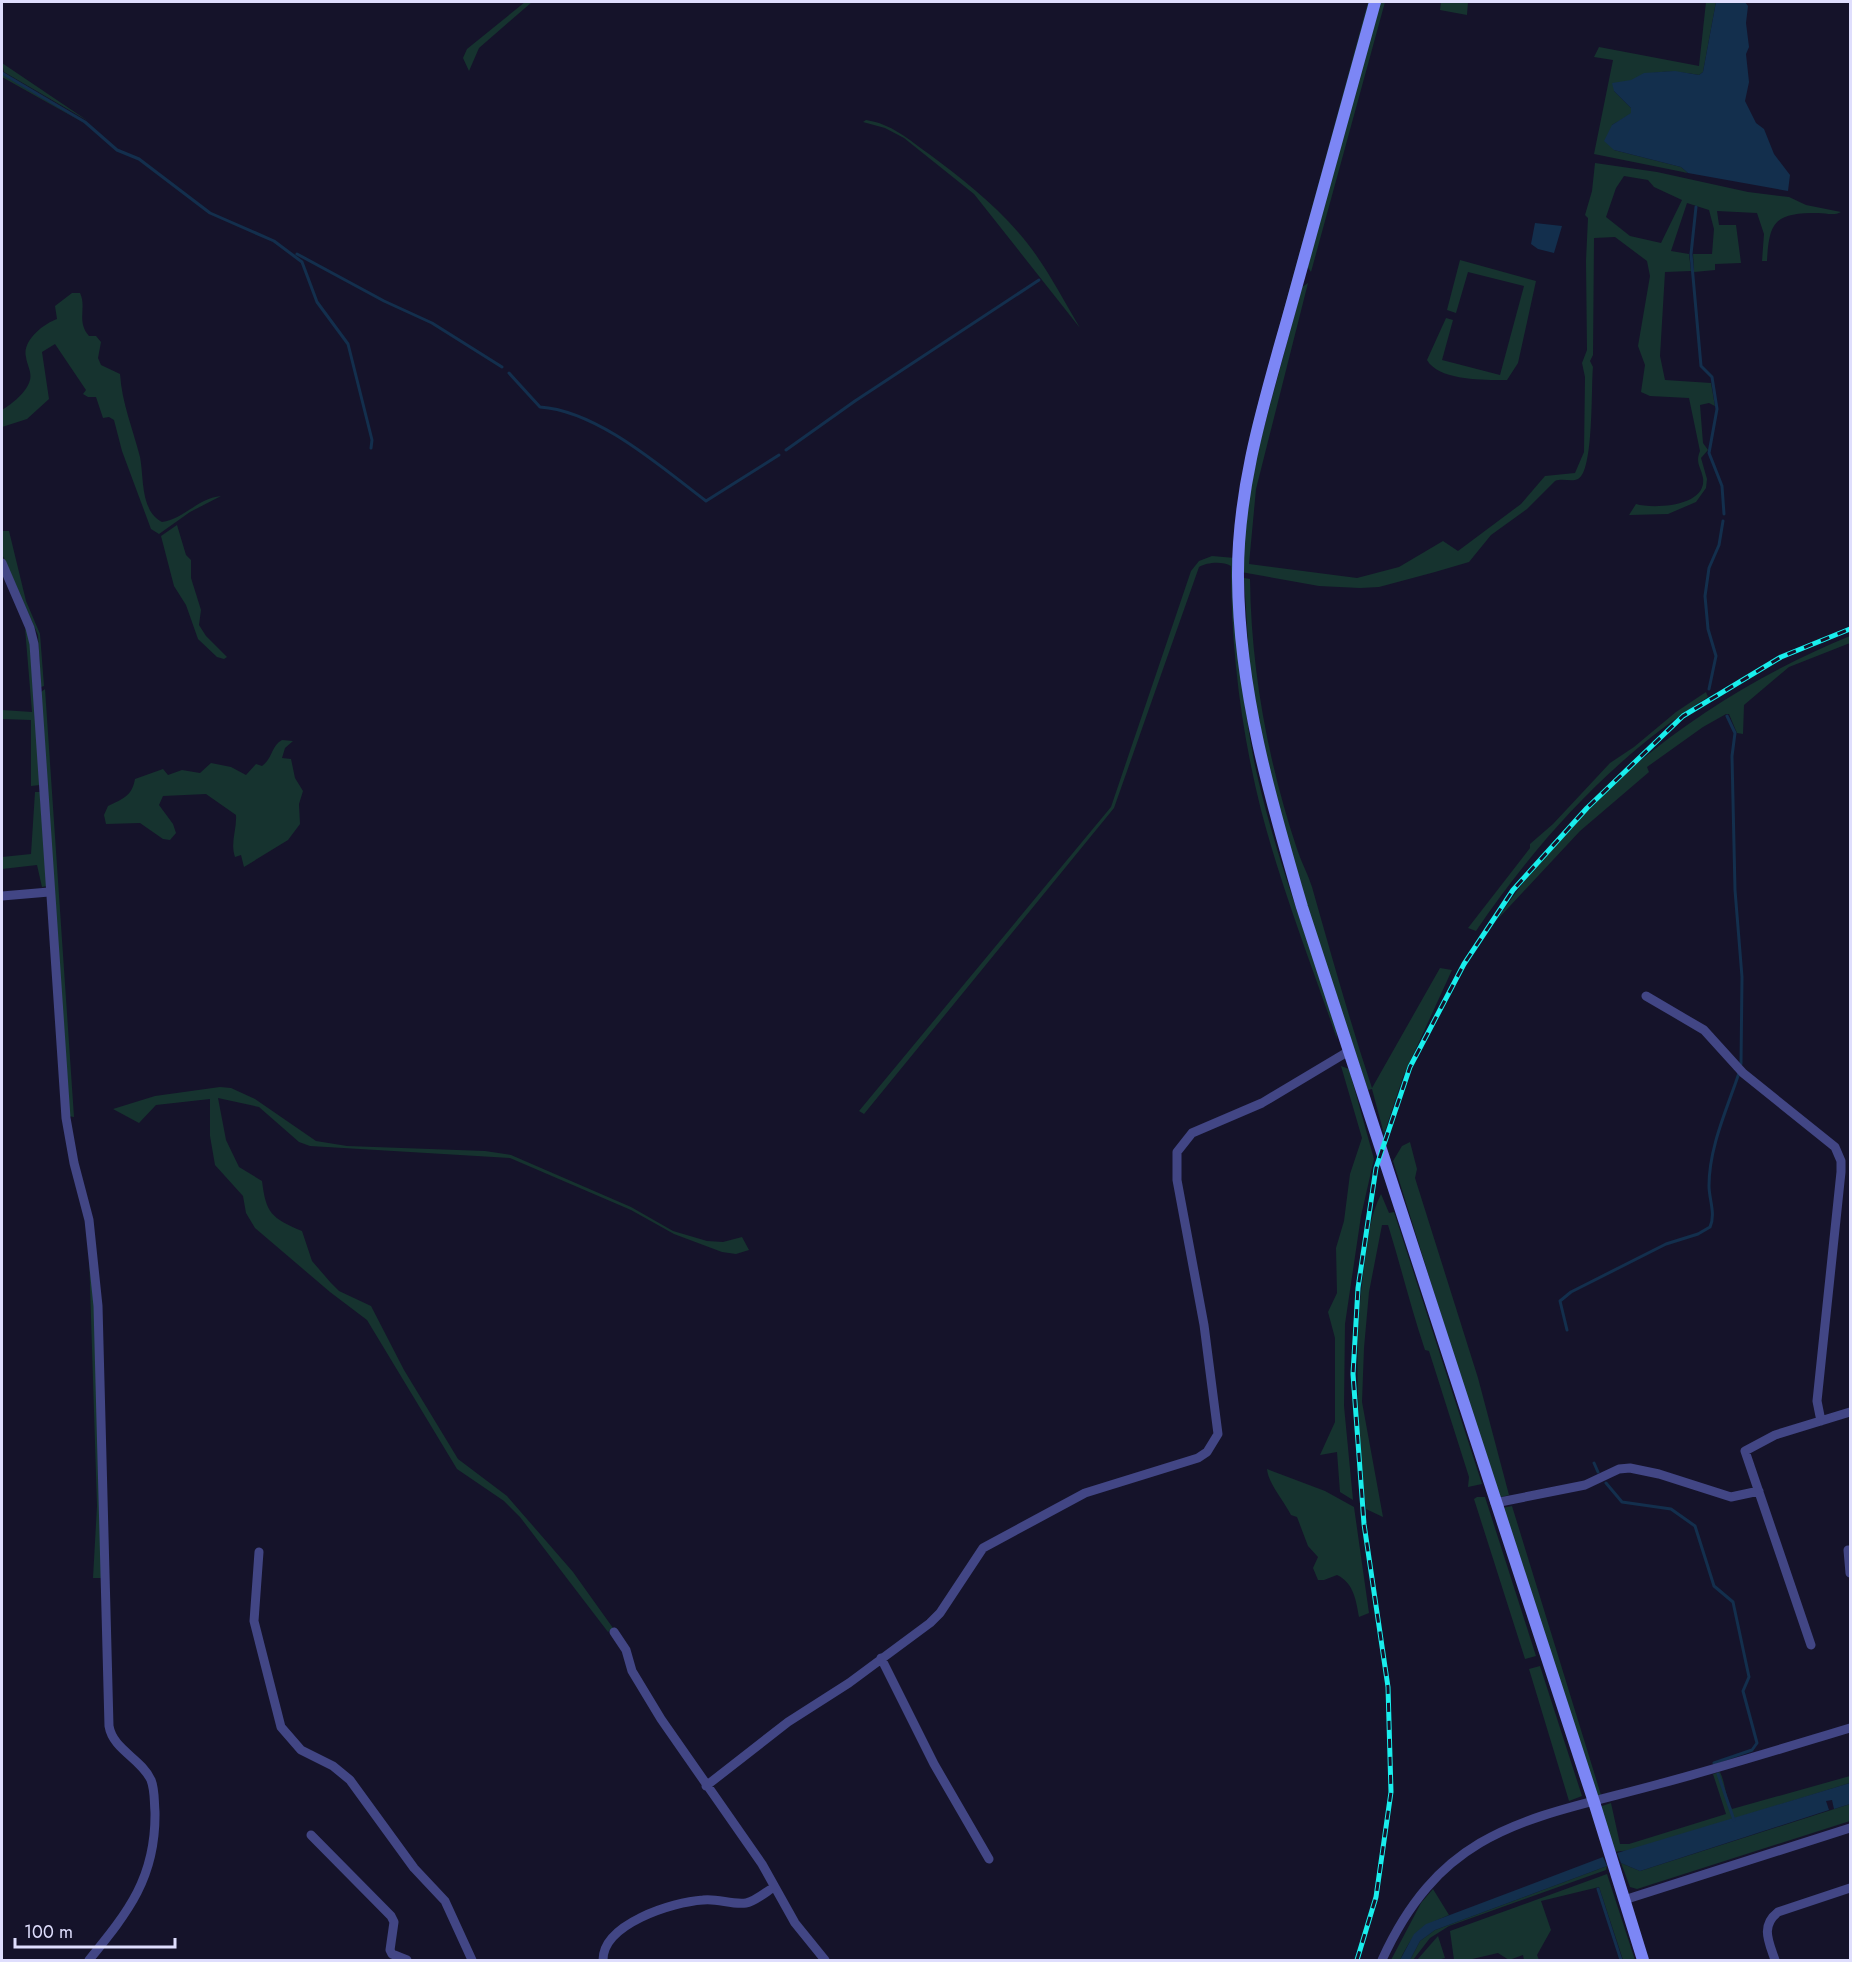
<svg xmlns="http://www.w3.org/2000/svg" width="1852" height="1962" font-family="Jost,sans-serif">
<style>
.green{fill:#16332f;fill-rule:evenodd}
.water{fill:#132f4d}
.lines{fill:none;stroke-linecap:round;stroke-linejoin:round}
.stream{stroke:#132f4d;stroke-width:3}
.minor{stroke:#424685;stroke-width:9}
.secondary{stroke:#7c86f5;stroke-width:12}
.rail-casing{stroke:#19eeed;stroke-width:5}
.rail{stroke:#15132a;stroke-width:3;stroke-dasharray:9;stroke-linecap:butt}
</style>
<rect width="100%" height="100%" fill="#15132a"/>
<path class="green" d="M525 2H532L479 48 469 71 463 58 467 49Z
M1368 2H1371L1237 527 1235 524 1251 430Z
M1380 2H1385L1311 272 1307 266Z
M1441 2H1468L1467 15 1440 10Z
M1706 2H1716L1703 72 1699 75C1661 69 1647 70 1614 91L1631 108V114L1612 125 1614 150 1681 167 1688 173 1594 154 1613 60 1594 57 1599 47 1699 66Z
M2 63 88 121 4 72Z
M2 74 84 123 2 77Z
M866 120C892 124 908 139 929 154 961 178 992 202 1018 232 1043 260 1061 296 1080 328L974 194 904 138 885 128 863 122Z
M1595 163 1657 172 1748 192 1789 197 1806 205 1841 212C1834 216 1826 213 1818 213 1776 213 1769 220 1767 261H1762L1764 234 1757 213 1717 211 1719 225H1736L1741 263 1715 264V270L1694 272 1693 254H1712L1714 229 1709 210 1687 203 1671 251 1689 254 1691 271 1665 272 1660 356 1665 380 1711 383 1715 406 1709 403 1700 405 1703 443 1708 450 1701 458 1707 479 1706 488 1696 502 1668 514 1629 515 1636 504C1653 509 1707 507 1703 478 1701 467 1695 463 1700 451L1689 398 1650 396 1641 392 1645 365 1638 346 1650 276 1647 261 1615 237 1594 238 1593 355 1590 361 1593 367C1591 386 1594 472 1578 479 1572 482 1562 478 1555 481L1527 509 1491 535 1469 562 1435 572 1379 587 1360 588 1319 586 1241 572 1247 509 1259 446 1302 287 1308 283 1256 489 1249 564 1357 578 1399 567 1443 541 1458 551 1521 504 1545 476 1575 473 1584 452 1585 377 1582 363 1587 350 1586 261 1588 218 1585 215 1592 191ZM1624 176 1648 180 1654 187 1682 200 1661 243 1630 236 1606 217 1616 188Z
M1460 260 1536 281 1518 363 1507 380C1485 380 1439 381 1427 360L1446 318 1453 320 1442 360 1500 375 1524 286 1468 272 1456 313 1447 310Z
M72 293H80C87 308 76 321 89 336H96L101 342 98 358 101 365 120 374C122 404 133 429 140 457 144 477 140 511 162 522 184 519 198 498 221 496L190 512 159 534 151 529 122 451 114 420 109 417 103 418 96 397H88L83 394 86 390 55 344 42 352 49 399 27 419 2 427V410C12 404 27 392 30 380 32 372 27 365 26 357 22 341 43 324 57 319L55 306Z
M177 525 186 555 191 560V578L201 610 199 625 206 636 227 657 224 659 217 657 198 639 186 605 174 586 161 536Z
M2 531H9L26 601 40 634 44 686 41 687 38 635 2 554Z
M1212 556 1235 558C1237 627 1241 694 1254 761 1273 851 1308 939 1336 1026L1337 1039C1311 963 1281 887 1261 810 1241 730 1231 649 1231 566 1223 561 1207 562 1199 567L1114 808 864 1114 859 1111 1111 807 1191 571 1199 561Z
M1244 578 1250 579C1251 670 1268 762 1297 849 1301 862 1308 874 1312 887 1331 954 1350 1022 1372 1088L1440 968 1452 970 1403 1077 1384 1134 1372 1089 1368 1090 1326 966 1271 790 1250 674Z
M25 628 28 629 32 645 40 785 31 786V720L2 719V710L32 712Z
M1850 636V643L1789 667 1744 705 1743 734 1737 733 1729 714H1726L1703 727 1647 767 1649 772 1580 831 1496 921C1583 790 1706 695 1850 636Z
M45 689 74 1117 68 1116 41 692Z
M1706 692 1708 697C1615 755 1537 841 1476 931L1468 928 1530 848V844L1553 824 1610 763 1634 747 1676 712Z
M282 740 293 741 285 748 282 758 291 759 295 778 303 791 299 804 300 824 288 840 244 867 241 855 235 857C230 842 237 830 236 815L206 794 163 796 159 805 173 824 176 833 170 840 163 839 140 823 106 824 104 815 108 806C123 799 132 796 135 779L163 769 168 775 182 770 200 773 211 763 231 767 246 775 256 764 262 766C273 758 271 746 282 740Z
M35 792H40L47 886 42 887 37 865 2 869V857L31 854Z
M1341 1066 1349 1069 1374 1159 1361 1216 1345 1324 1344 1406 1353 1500 1340 1492 1337 1452 1320 1455 1335 1422V1338L1328 1312 1337 1293 1336 1248 1344 1221 1350 1174 1362 1138Z
M220 1087 231 1088 255 1099 316 1141 347 1146 485 1151 511 1155 631 1207 673 1231 707 1241 723 1242 742 1237 749 1250 736 1254 722 1252 674 1234 631 1210 510 1158 310 1146 299 1142 259 1107 218 1098 226 1140 239 1167 262 1181C266 1213 271 1218 302 1231L312 1261 331 1283 339 1291 371 1306 404 1370 458 1459 507 1496 573 1572 613 1628 608 1632 520 1517 504 1501 457 1469 367 1320 330 1292 255 1228 246 1213 243 1196 215 1165 210 1136V1099L156 1105 139 1123 113 1109 155 1096Z
M1410 1142 1417 1169 1415 1178 1478 1378 1509 1495 1498 1498 1393 1161 1402 1146Z
M1381 1194 1389 1213 1394 1212 1482 1484 1468 1487 1469 1477 1429 1351 1425 1350C1411 1308 1401 1267 1388 1225H1382L1369 1292 1364 1348 1362 1402 1383 1517 1366 1509C1358 1427 1352 1343 1365 1261 1368 1237 1370 1216 1381 1194Z
M88 1222 95 1306 103 1578H93L97 1506Z
M1267 1469 1325 1491 1354 1507 1369 1613 1359 1617C1356 1601 1354 1583 1337 1575L1324 1580H1318L1313 1568 1318 1557 1308 1546 1297 1517 1291 1515C1284 1501 1268 1483 1267 1469Z
M1477 1497H1485L1536 1656 1525 1659 1474 1499Z
M1512 1506 1601 1795 1595 1797 1502 1508Z
M1540 1666 1582 1796 1569 1801 1529 1669Z
M1720 1772C1726 1785 1725 1797 1732 1809L1850 1776V1783L1632 1850 1613 1852 1599 1807 1611 1803 1620 1844H1629L1726 1814 1713 1774Z
M1850 1804V1821L1637 1889 1630 1887 1621 1863 1640 1871Z
M1607 1866 1606 1870 1449 1926 1430 1938 1413 1960H1410L1420 1941 1435 1930Z
M1607 1874 1635 1960H1623L1599 1887 1541 1901 1551 1930 1537 1955 1539 1960H1524L1523 1955 1509 1960 1498 1953 1468 1960H1454L1450 1931Z
M1433 1889 1449 1915C1419 1927 1414 1932 1400 1960H1391L1421 1903Z
M1438 1936 1445 1958 1438 1960H1417Z"/>
<path class="water" d="M1716 2H1745L1748 6 1746 23 1749 47 1746 54 1749 82 1745 101 1756 123 1764 129 1774 154 1790 175 1788 191 1688 173 1681 167 1614 150 1604 141 1612 125 1631 113V108L1614 91 1612 83 1631 80 1644 73 1675 71 1699 75 1703 72Z
M1535 223 1562 226 1554 253 1538 249 1531 244Z
M1850 1783V1804L1834 1809 1832 1800 1826 1801 1829 1810 1640 1871 1621 1863 1617 1853Z
M1603 1857 1607 1866 1435 1930 1420 1941 1410 1960H1400L1414 1934 1426 1924Z"/>
<g class="lines">
<path class="stream" d="M2 73 85 122 117 150 139 159 210 213 274 241 302 262 317 302 348 344 372 440 371 448
M1696 207 1691 254 1701 366 1712 377 1717 409 1709 453 1722 486 1724 514
M297 254 384 301 432 323 502 367
M509 373 540 407C598 411 661 467 706 501L779 455
M786 450 855 401 1039 280
M1709 689 1716 656 1708 629 1705 596 1709 568 1719 545 1723 521
M1727 716 1735 733 1732 756 1735 890 1742 977 1741 1064
M1567 1330 1560 1301 1571 1292 1666 1244 1698 1234 1710 1227C1716 1214 1709 1199 1709 1186 1709 1147 1727 1109 1739 1073
M1594 1463 1598 1472
M1606 1483 1622 1502 1671 1509 1695 1526 1714 1586 1733 1602 1749 1677 1743 1691 1757 1743 1752 1750 1714 1763
M1718 1774 1734 1820
M1598 1889 1621 1960"/>
<path class="minor" d="M2 563 30 628 34 644 66 1118 74 1163 89 1220 98 1306 109 1726C113 1750 141 1758 151 1780 155 1790 154 1801 155 1812 156 1878 128 1912 89 1960
M2 896 49 892
M1646 996 1704 1030 1743 1073 1835 1147 1841 1161V1172L1817 1401 1821 1421
M1495 1503 1585 1485 1619 1469 1630 1468 1659 1474 1731 1497 1759 1491
M1850 1550H1848L1850 1573
M259 1552 254 1621 281 1727 301 1750 333 1766 350 1780 414 1868 445 1901 472 1960
M614 1632 626 1650 632 1671 661 1719 762 1864 795 1923 825 1960
M1811 1645 1745 1451 1775 1435 1850 1412
M881 1658 934 1764 989 1859
M706 1786 788 1722 849 1683 930 1623 940 1613 983 1548 1085 1493 1198 1458 1207 1452 1218 1434 1204 1325 1177 1180V1152L1192 1133 1262 1103 1349 1051
M311 1835 391 1916 394 1922 390 1950 392 1954 407 1960
M1624 1900 1850 1828
M603 1960C603 1924 672 1902 703 1900 717 1898 732 1905 746 1903 754 1902 766 1892 774 1887
M1382 1960C1443 1826 1530 1819 1659 1784 1723 1767 1787 1747 1850 1728
M1775 1960C1769 1942 1760 1926 1778 1912L1850 1888"/>
<path class="secondary" d="M1375 2C1347 101 1321 200 1293 299 1268 390 1237 482 1238 578 1239 692 1270 798 1302 907L1594 1802 1643 1960"/>
<g class="rail-casing">
<path id="rail" d="M1357 1960 1376 1897 1391 1792 1388 1687 1364 1524 1353 1374 1358 1288 1376 1168 1410 1067 1464 964 1513 890 1587 808 1683 716 1781 657 1850 629"/>
</g>
<use href="#rail" class="rail"/>
</g>
<rect width="1852" height="1962" fill="none" stroke="#dfdefd" stroke-width="6"/>
<path d="M15 1938v9h160v-9" fill="none" stroke="#dfdefd" stroke-width="3"/>
<text x="24" y="1938" font-size="18" fill="#dfdefd" stroke="#15132a" stroke-width="4.5" paint-order="stroke">100 m</text>
</svg>
